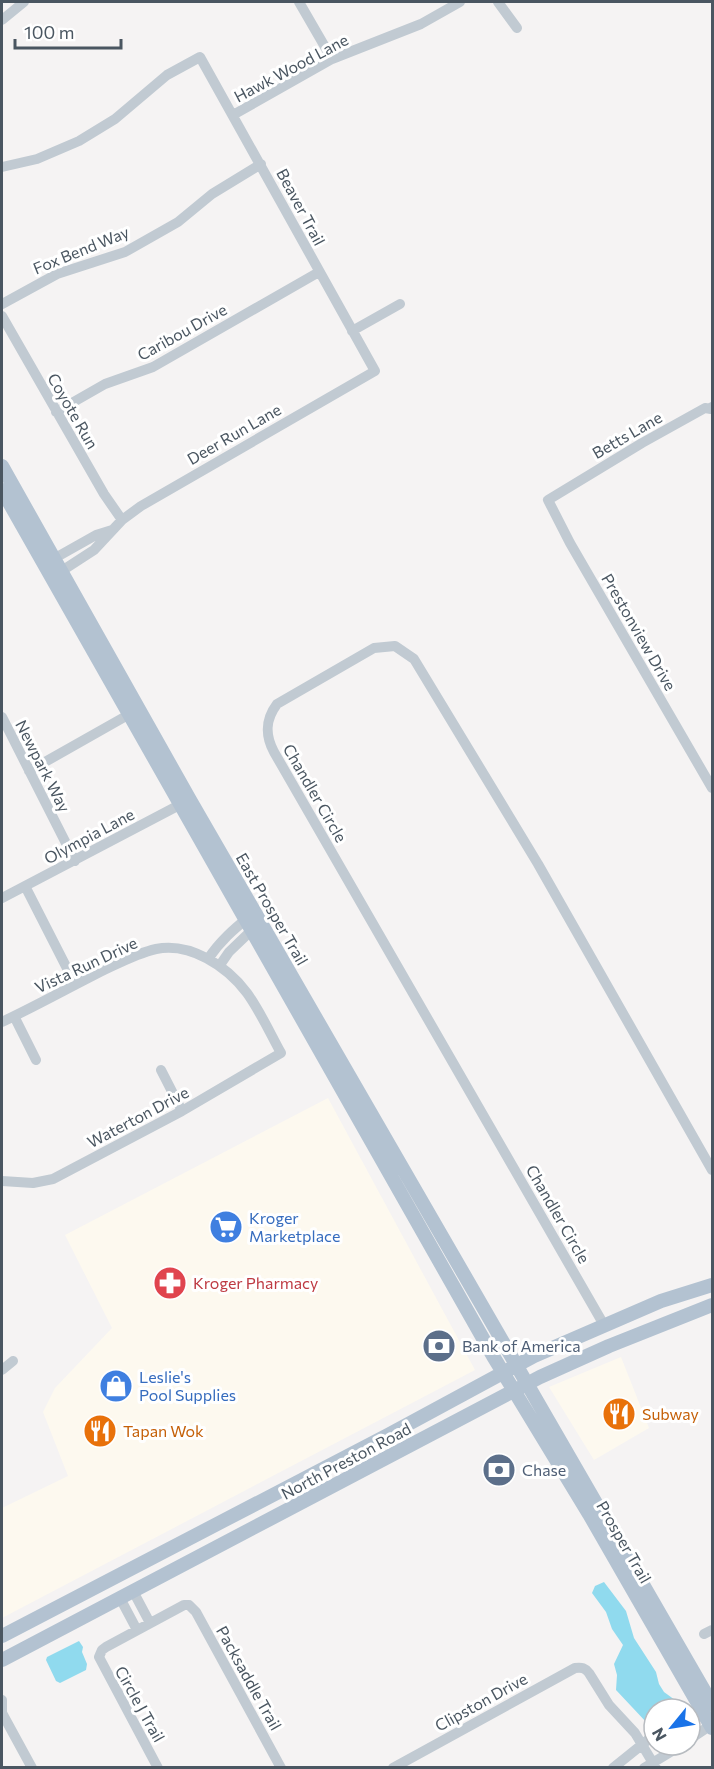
<svg xmlns="http://www.w3.org/2000/svg" width="714" height="1769" font-family="Commissioner,sans-serif">
<style>
.commercial{fill:#fdf9ef}
.water{fill:#90daee}
.lines{fill:none;stroke-linecap:round;stroke-linejoin:round}
.minor{stroke:#c1cad2;stroke-width:10}
.major{stroke:#b3c2d1;stroke-width:14}
.labels{text-anchor:middle;stroke-width:6;stroke-linejoin:round;paint-order:stroke}
.street-label{font-size:16px;fill:#4a5661;stroke:#fff}
.shop-label{font-size:16px;fill:#366cbe;stroke:#fff;text-anchor:start}
.health-label{font-size:16px;fill:#be3a42;stroke:#fff;text-anchor:start}
.service-label{font-size:16px;fill:#4e5e75;stroke:#fff;text-anchor:start}
.food-label{font-size:16px;fill:#c56008;stroke:#fff;text-anchor:start}
</style>
<rect width="100%" height="100%" fill="#f5f3f3"/>
<path class="commercial" d="M328 1098 475 1370 2 1618V1508L68 1476 43 1412 55 1388 112 1328 65 1235Z
M621 1357 649 1428 594 1460 549 1387Z"/>
<path class="water" d="M604 1582 626 1611 634 1638 656 1672 659 1684 664 1692 675 1700 678 1705 677 1709H654V1722L647 1723 616 1690 617 1675 614 1664 623 1645 612 1629 606 1612 592 1593 595 1586Z
M79 1641 83 1647 82 1652 87 1664 86 1670 60 1683 56 1681 46 1660 47 1657Z"/>
<g class="lines">
<path class="minor" d="M299 2 332 59
M498 2 517 28
M2 20 24 2
M233 115 332 59 421 24 460 2
M2 167 37 159 79 141 115 119 167 75 200 57 375 371 141 506 122 520 94 550 57 574
M2 304 57 274 125 252 178 222 212 194 261 164
M2 316 104 494 122 520
M352 331 400 304
M712 407 711 409 705 408 642 443 548 500 570 543 712 788
M56 412 105 384 153 367 319 272
M48 562 96 535 112 530
M2 717 75 861
M29 771 128 715
M25 886 75 984
M2 898 187 801
M208 959C220 941 234 929 250 916
M220 965 229 952 256 926
M14 1016 36 1060
M2 1022C36 1006 70 987 104 970 121 962 138 953 156 949 190 942 227 966 247 993 260 1011 270 1033 281 1053L182 1111 53 1179 33 1183 2 1181
M161 1070 182 1111
M604 1325 274 752C265 735 265 720 277 704L374 648 395 646 414 659 538 864 712 1170
M2 1370 13 1361
M133 1591 150 1623
M120 1598 137 1630
M704 1634 712 1630
M2 1700V1713
M2 1713 32 1768
M690 1721 704 1714 712 1713
M690 1739 711 1725 712 1722
M158 1768 99 1657 102 1650 106 1647 184 1605H189L196 1612 281 1768
M393 1768 575 1668C582 1667 585 1668 589 1673L609 1705 635 1733 656 1768
M613 1768 654 1735
M644 1768 682 1745"/>
<path class="major" d="M2 466 190 800 712 1704
M2 490 493 1356 589 1514 712 1728
M2 1636 388 1435 534 1356 661 1301 712 1285
M2 1660 540 1377 609 1346 712 1305"/>
</g>
<defs>
<g id="supermarket-disc" transform="scale(1.725)"><circle r="9.5" fill="#3f7fe0" stroke="#fff"/><path d="M-6-5.5h2.5l.6 2H6L4.5 2H-2.5L-4.4-4H-6ZM-1.5 3.2a1.3 1.3 0 1 0 .1 0ZM3 3.2a1.3 1.3 0 1 0 .1 0Z" fill="#fff"/></g>
<g id="pharmacy-disc" transform="scale(1.725)"><circle r="9.5" fill="#e0444e" stroke="#fff"/><path d="M-2-6h4v4h4v4h-4v4h-4v-4h-4v-4h4Z" fill="#fff"/></g>
<g id="bank-disc" transform="scale(1.725)"><circle r="9.5" fill="#5c6f8a" stroke="#fff"/><path d="M-6-4H6V4H-6ZM0-2.3a2.3 2.3 0 1 0 0 4.6a2.3 2.3 0 1 0 0-4.6Z" fill="#fff"/></g>
<g id="shop-disc" transform="scale(1.725)"><circle r="9.5" fill="#3f7fe0" stroke="#fff"/><path d="M-5-2.5h2.3a2.7 3.5 0 0 1 5.4 0H5L5.5 6h-11ZM-1.5-2.5h3a1.5 2.3 0 0 0-3 0Z" fill="#fff"/></g>
<g id="restaurant-disc" transform="scale(1.725)"><circle r="9.5" fill="#e8710a" stroke="#fff"/><path d="M-5-6h1v4h1v-4h1v4h1v-4h1v5L-1.5 .5V6h-2V.5L-5-1ZM5-6V6H3V1.5H1.5Q1.5-4 5-6Z" fill="#fff"/></g>
</defs>
<g fill-rule="evenodd">
<use href="#supermarket-disc" x="226" y="1227"/>
<use href="#pharmacy-disc" x="170" y="1283"/>
<use href="#bank-disc" x="439" y="1346"/>
<use href="#shop-disc" x="116" y="1386"/>
<use href="#restaurant-disc" x="619" y="1414"/>
<use href="#restaurant-disc" x="100" y="1431"/>
<use href="#bank-disc" x="499" y="1470"/>
</g>
<g class="labels">
<g class="street-label">
<text transform="translate(291 68) rotate(-28)" y="6">Hawk Wood Lane</text>
<text transform="translate(301 207) rotate(62)" y="6">Beaver Trail</text>
<text transform="translate(81 250) rotate(-22)" y="6">Fox Bend Way</text>
<text transform="translate(182 332) rotate(-29)" y="6">Caribou Drive</text>
<text transform="translate(73 411) rotate(60)" y="6">Coyote Run</text>
<text transform="translate(234 434) rotate(-30)" y="6">Deer Run Lane</text>
<text transform="translate(627 435) rotate(-30)" y="6">Betts Lane</text>
<text transform="translate(639 632) rotate(60)" y="6">Prestonview Drive</text>
<text transform="translate(43 766) rotate(63)" y="6">Newpark Way</text>
<text transform="translate(315 793) rotate(60)" y="6">Chandler Circle</text>
<text transform="translate(89 836) rotate(-28)" y="6">Olympia Lane</text>
<text transform="translate(272 909) rotate(60)" y="6">East Prosper Trail</text>
<text transform="translate(86 965) rotate(-25)" y="6">Vista Run Drive</text>
<text transform="translate(138 1117) rotate(-28)" y="6">Waterton Drive</text>
<text transform="translate(558 1214) rotate(60)" y="6">Chandler Circle</text>
<text transform="translate(346 1461) rotate(-28)" y="6">North Preston Road</text>
<text transform="translate(624 1542) rotate(60)" y="6">Prosper Trail</text>
<text transform="translate(249 1678) rotate(61)" y="6">Packsaddle Trail</text>
<text transform="translate(481 1702) rotate(-29)" y="6">Clipston Drive</text>
<text transform="translate(140 1704) rotate(61)" y="6">Circle J Trail</text>
</g>
<g class="shop-label">
<text x="249" y="1224">Kroger<tspan x="249" dy="18">Marketplace</tspan></text>
<text x="139" y="1383">Leslie's<tspan x="139" dy="18">Pool Supplies</tspan></text>
</g>
<g class="health-label">
<text x="193" y="1289">Kroger Pharmacy</text>
</g>
<g class="service-label">
<text x="462" y="1352">Bank of America</text>
<text x="522" y="1476">Chase</text>
</g>
<g class="food-label">
<text x="642" y="1420">Subway</text>
<text x="123" y="1437">Tapan Wok</text>
</g>
</g>
<rect width="714" height="1769" fill="none" stroke="#4a5661" stroke-width="6"/>
<g transform="translate(672 1727) rotate(240)"><circle r="28" fill="#ffffff" stroke="#b7bbc0" stroke-width="1.5"/>
<path d="M0-4.5L10 22L0 15L-10 22Z" fill="#1a73e8"/>
<text y="-9" font-size="16" font-weight="bold" text-anchor="middle" fill="#4a5661">N</text>
</g>
<path d="M15 39v9h106v-9" fill="none" stroke="#4a5661" stroke-width="3"/>
<text x="24" y="39" font-size="18" fill="#4a5661" stroke="#ffffff" stroke-width="4.5" paint-order="stroke">100 m</text>
</svg>
